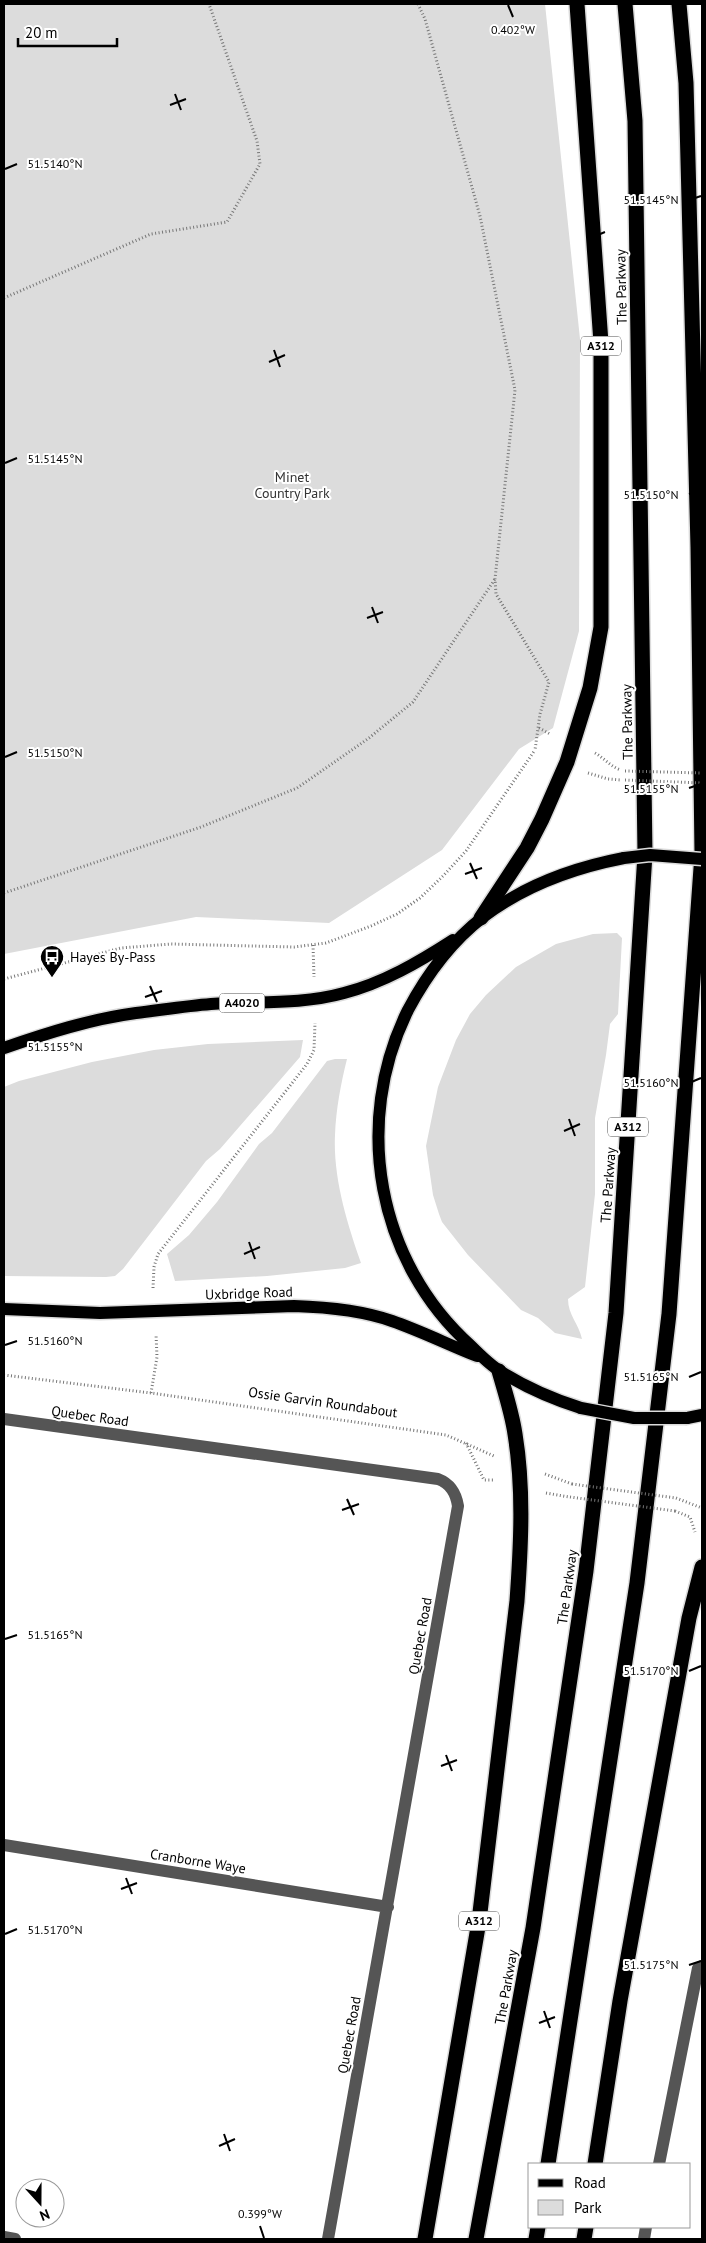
<svg xmlns="http://www.w3.org/2000/svg" width="706" height="2243" font-family="'PT Sans',sans-serif">
<style>
.green{fill:#dcdcdc}
.lines{fill:none;stroke-linecap:round;stroke-linejoin:round}
.major-casing{stroke:#dbdbdb;stroke-width:15}
.highway-casing{stroke:#dbdbdb;stroke-width:18}
.path{stroke:#777;stroke-width:3;stroke-dasharray:1 2.5;stroke-linecap:butt}
.minor{stroke:#555;stroke-width:12}
.major{stroke:#000;stroke-width:12}
.highway{stroke:#000;stroke-width:15}
.major-bridge-casing{stroke:#dbdbdb;stroke-width:15;stroke-linecap:butt}
.path-bridge{stroke:#777;stroke-width:3;stroke-dasharray:1 2.5;stroke-linecap:butt}
.major-bridge{stroke:#000;stroke-width:12}
.ticks{fill:none;stroke:#000;stroke-width:2}
.labels{text-anchor:middle;stroke-width:4;stroke-linejoin:round;paint-order:stroke}
.shield{fill:#fff;stroke:#4c4c4c;stroke-width:1}
.shield-label{font-size:12px;font-weight:bold;fill:#000}
.street-label{font-size:14px;fill:#000;stroke:#fff}
.park-label{font-size:14px;fill:#333;stroke:#fff}
.poi-label{font-size:14px;fill:#000;stroke:#fff;text-anchor:start}
.ticks-label{font-size:12px;text-anchor:middle;fill:#000;stroke:#fff;stroke-width:4;stroke-linejoin:round;paint-order:stroke}
</style>
<rect width="100%" height="100%" fill="#fff"/>
<path class="green" d="M4 4H545L580 339 579 631 553 728 519 749 442 850 329 923 196 917 4 954Z
M617 933 622 938 618 1014 610 1024 606 1055 595 1118V1194L585 1287 568 1299C568 1315 579 1324 582 1339L555 1333 538 1318 521 1310 468 1255 442 1222 439 1214 433 1195 426 1146 438 1087 456 1040 470 1014 486 995 516 967 556 944 593 934Z
M303 1040 300 1057 220 1149 206 1161 123 1269 115 1276 106 1277 4 1276V1087L19 1081 92 1062 154 1050 208 1044Z
M335 1059H347C341 1083 336 1109 335 1135 333 1178 347 1223 361 1263L345 1268 267 1276 175 1281 167 1254 189 1235 217 1202 259 1144 272 1133 327 1061Z"/>
<g class="lines">
<g class="major-casing">
<path id="major" d="M4 1048C47 1033 91 1019 136 1013 161 1010 186 1006 211 1004 255 1001 301 1005 344 993 383 983 419 962 453 940
M4 1309 100 1313 294 1306C327 1307 361 1310 392 1321 421 1331 449 1345 477 1356
M581 1408C553 1399 525 1387 500 1371 490 1365 480 1355 471 1346 377 1262 352 1123 408 1010 426 976 452 941 483 917 525 885 572 868 624 858
M687 1418 702 1415"/>
</g>
<g class="highway-casing">
<path id="highway" d="M481 918 527 848 542 819 567 762 590 688 601 627V343L577 4
M548 2164 637 1583 669 1314 702 854 698 547 686 83 679 4
M595 2164 620 2001 689 1618 702 1567
M425 2239 479 1921 517 1601C521 1545 524 1489 515 1434 512 1413 505 1392 499 1371
M476 2239 533 1928 586 1571 616 1313 645 854 635 121 625 4
M536 2239 538 2227
M584 2239 586 2227"/>
</g>
<path class="path" d="M418 4 425 19 480 216 515 390 495 579 496 594 549 682 540 714 535 750
M4 298 151 234 227 222 260 164 257 141 209 4
M539 728 550 734
M595 753C604 758 611 767 621 770
M588 773 608 779 621 780
M4 893 201 827 297 788 369 738 413 702 495 579
M313 945 314 977
M4 979 121 948 171 944 294 947 326 943 371 926 397 914 420 898 443 876 466 851 535 750
M153 1288 154 1267 158 1254 307 1064 314 1050 315 1023
M4 1375 151 1393 446 1435 494 1456
M151 1393 157 1357 156 1334
M466 1443 484 1480H493
M545 1474 572 1484
M546 1493 569 1497
M676 1498 702 1508
M675 1511 690 1517 695 1532"/>
<path class="minor" d="M4 1419 438 1479C451 1484 456 1493 458 1506L328 2239
M4 1845 388 1907
M659 2164 698 1968 702 1966
M4 2237 15 2239
M644 2239 646 2227"/>
<use href="#major" class="major"/>
<use href="#highway" class="highway"/>
<g class="major-bridge-casing">
<path id="major-bridge" d="M624 858 650 855 702 859
M581 1408 634 1418H687"/>
</g>
<path class="path-bridge" d="M625 771 702 773
M625 780 702 783
M572 1484 676 1498
M570 1497 675 1511"/>
<use href="#major-bridge" class="major-bridge"/>
</g>
<path class="ticks" d="M508 5 513 17M175 94 181 110M170 105 186 99M5 169 17 164M689 200 701 196M593 227 600 244M588 239 605 232M274 350 280 367M269 362 285 355M5 463 17 458M689 494 701 490M372 607 378 623M367 618 383 612M5 757 17 752M689 788 701 784M470 863 477 879M465 874 482 868M150 986 157 1002M145 997 162 991M5 1051 17 1047M689 1083 701 1078M569 1119 575 1136M564 1131 580 1124M249 1242 255 1259M244 1254 260 1247M5 1345 17 1341M689 1377 701 1372M347 1499 354 1515M342 1510 359 1504M5 1639 17 1635M689 1671 701 1666M446 1755 452 1771M441 1766 457 1760M126 1878 132 1894M121 1889 137 1883M5 1934 17 1929M689 1965 701 1961M544 2011 550 2028M539 2023 555 2017M224 2134 230 2151M219 2146 235 2139M260 2226 264 2238"/>
<defs>
<g id="bus-pin" transform="scale(1.25)"><path d="M0 17L-7.5 6A9.5 9.5 0 1 1 7.5 6Z" fill="#000" stroke="#fff"/><path d="M-5-6H5V4H4V6H2V4H-2V6H-4V4H-5ZM-3.5-4V0h7V-4ZM-3.5 1.2v1.5H-2V1.2ZM2 1.2v1.5H3.5V1.2Z" fill="#fff"/></g>
</defs>
<g fill-rule="evenodd">
<use href="#bus-pin" x="52" y="957"/>
</g>
<g class="labels">
<g class="shield">
<rect x="581" y="336.5" width="40" height="19" rx="4"/>
<rect x="219.5" y="993.5" width="45" height="19" rx="4"/>
<rect x="608" y="1117.5" width="40" height="19" rx="4"/>
<rect x="459" y="1911.5" width="40" height="19" rx="4"/>
</g>
<g class="shield-label">
<text x="601" y="350">A312</text>
<text x="242" y="1007">A4020</text>
<text x="628" y="1131">A312</text>
<text x="479" y="1925">A312</text>
</g>
<g class="street-label">
<text transform="translate(621 287) rotate(-91)" y="5">The Parkway</text>
<text transform="translate(627 722) rotate(-91)" y="5">The Parkway</text>
<text transform="translate(608 1185) rotate(-86)" y="5">The Parkway</text>
<text transform="translate(249 1293) rotate(-2)" y="5">Uxbridge Road</text>
<text transform="translate(323 1402) rotate(8)" y="5">Ossie Garvin Roundabout</text>
<text transform="translate(90 1416) rotate(8)" y="5">Quebec Road</text>
<text transform="translate(567 1587) rotate(-82)" y="5">The Parkway</text>
<text transform="translate(420 1636) rotate(-80)" y="5">Quebec Road</text>
<text transform="translate(198 1861) rotate(9)" y="5">Cranborne Waye</text>
<text transform="translate(506 1987) rotate(-80)" y="5">The Parkway</text>
<text transform="translate(349 2035) rotate(-80)" y="5">Quebec Road</text>
</g>
<g class="park-label">
<text x="292" y="482">Minet<tspan x="292" dy="16">Country Park</tspan></text>
</g>
<g class="poi-label">
<text x="70" y="962">Hayes By-Pass</text>
</g>
</g>
<g class="ticks-label">
<text x="513" y="34">0.402°W</text>
<text x="55" y="168">51.5140°N</text>
<text x="651" y="204">51.5145°N</text>
<text x="55" y="463">51.5145°N</text>
<text x="651" y="499">51.5150°N</text>
<text x="55" y="757">51.5150°N</text>
<text x="651" y="793">51.5155°N</text>
<text x="55" y="1051">51.5155°N</text>
<text x="651" y="1087">51.5160°N</text>
<text x="55" y="1345">51.5160°N</text>
<text x="651" y="1381">51.5165°N</text>
<text x="55" y="1639">51.5165°N</text>
<text x="651" y="1675">51.5170°N</text>
<text x="55" y="1934">51.5170°N</text>
<text x="651" y="1969">51.5175°N</text>
<text x="260" y="2218">0.399°W</text>
</g>
<rect width="706" height="2243" fill="none" stroke="#000000" stroke-width="10"/>
<rect x="528" y="2163" width="162" height="65" fill="#ffffff" stroke="#999999"/>
<rect x="538" y="2179" width="25" height="8" fill="#000000" stroke="#999999"/>
<text x="574" y="2188" font-size="15" fill="#000000">Road</text>
<rect x="538" y="2200" width="25" height="15" fill="#dcdcdc" stroke="#999999"/>
<text x="574" y="2213" font-size="15" fill="#000000">Park</text>
<g transform="translate(40 2203) rotate(159)"><circle r="24" fill="#ffffff" stroke="#999999"/>
<path d="M0-4L9 19L0 12L-9 19Z" fill="#000000"/>
<text y="-8" font-size="14" font-weight="bold" text-anchor="middle" fill="#000000">N</text>
</g>
<path d="M18 38v8h99v-8" fill="none" stroke="#000000" stroke-width="2.5"/>
<text x="25" y="38" font-size="15" fill="#000000" stroke="#ffffff" stroke-width="4" paint-order="stroke">20 m</text>
</svg>
